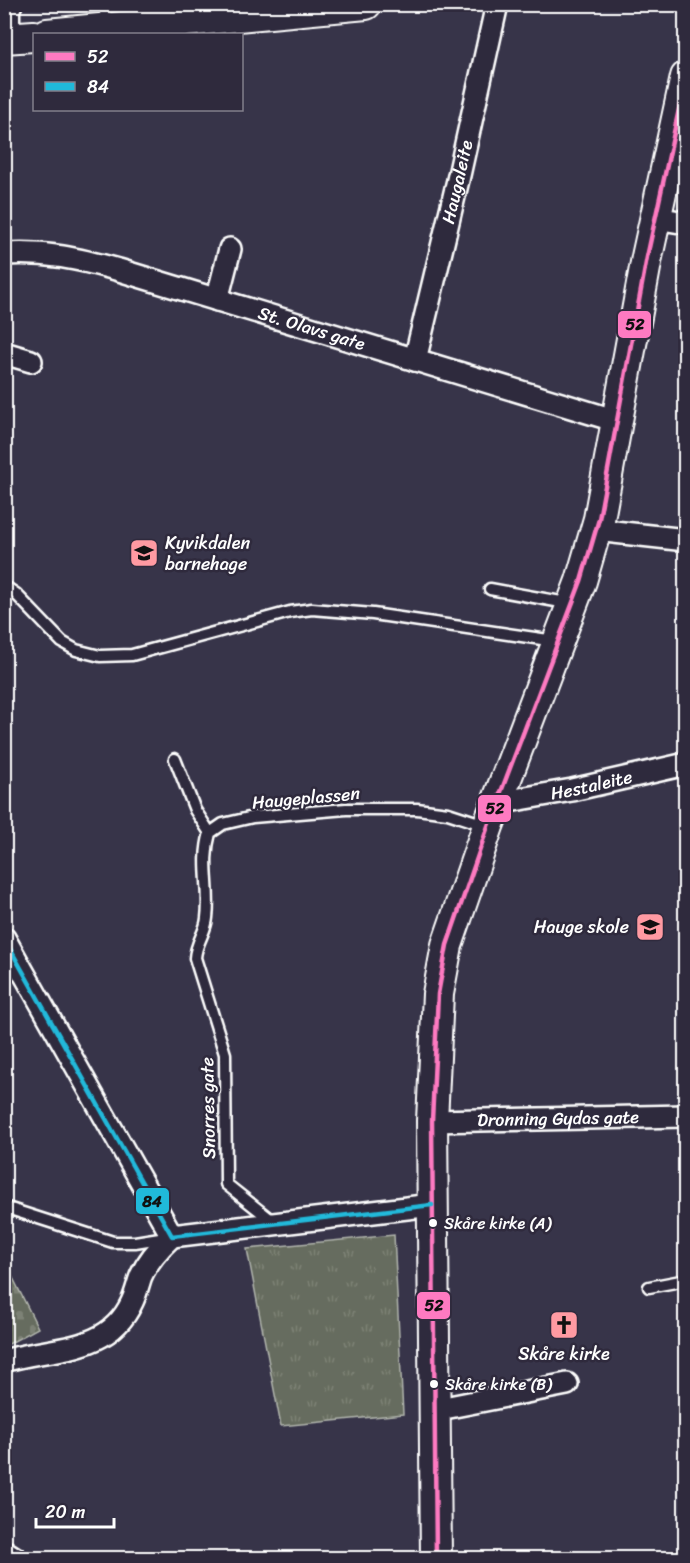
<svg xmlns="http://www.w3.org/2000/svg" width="690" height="1563" font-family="Sriracha,sans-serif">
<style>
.cemetery{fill:url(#cemetery-stones);stroke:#b2b6ae;stroke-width:1.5}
.park{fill:url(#park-tufts);stroke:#b2b6ae;stroke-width:1.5}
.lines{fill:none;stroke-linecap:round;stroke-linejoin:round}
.lane-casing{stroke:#fff;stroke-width:15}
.street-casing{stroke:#fff;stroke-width:26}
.secondary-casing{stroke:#fff;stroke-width:34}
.lane{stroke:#2f2a3d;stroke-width:10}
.street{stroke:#2f2a3d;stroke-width:21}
.secondary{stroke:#2f2a3d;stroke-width:30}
.bus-1-casing{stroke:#2f2a3d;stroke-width:9}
.bus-2-casing{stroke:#2f2a3d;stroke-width:9}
.bus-1{stroke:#fe7ac1;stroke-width:4.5}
.bus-2{stroke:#20b9da;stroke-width:4.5}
.bus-dot{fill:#fff;stroke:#2f2a3d;stroke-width:2}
.labels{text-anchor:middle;stroke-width:5;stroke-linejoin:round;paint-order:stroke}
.bus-label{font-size:16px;fill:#fff;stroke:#2f2a3d;text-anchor:start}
.street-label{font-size:18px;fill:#fff;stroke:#2f2a3d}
.poi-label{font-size:18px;fill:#fff;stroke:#2f2a3d;text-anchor:start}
.line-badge{stroke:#2f2a3d;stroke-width:2}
.pale-badge-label{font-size:16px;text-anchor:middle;font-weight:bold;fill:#111}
</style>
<defs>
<pattern id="cemetery-stones" width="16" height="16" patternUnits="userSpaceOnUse" patternTransform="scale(1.5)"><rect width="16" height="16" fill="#666c5e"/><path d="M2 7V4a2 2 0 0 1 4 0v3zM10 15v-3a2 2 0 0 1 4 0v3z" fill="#7d8276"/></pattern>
<pattern id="park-tufts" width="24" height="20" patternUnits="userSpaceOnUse" patternTransform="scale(1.5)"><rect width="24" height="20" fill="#666c5e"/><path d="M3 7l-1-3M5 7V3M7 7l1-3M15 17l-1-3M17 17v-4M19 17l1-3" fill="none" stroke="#7d8276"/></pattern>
</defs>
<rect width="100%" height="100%" fill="#373449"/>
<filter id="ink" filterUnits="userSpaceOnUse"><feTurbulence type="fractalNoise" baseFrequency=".0167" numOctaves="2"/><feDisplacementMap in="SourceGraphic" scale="12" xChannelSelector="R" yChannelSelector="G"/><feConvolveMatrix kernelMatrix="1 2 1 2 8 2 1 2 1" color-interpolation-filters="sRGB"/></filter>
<g filter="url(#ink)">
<path class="cemetery" d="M4 1260 38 1328 5 1346H4Z"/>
<path class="park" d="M394 1235 403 1414 281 1426 247 1249Z"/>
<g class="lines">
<g class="lane-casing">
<path id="lane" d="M104 4 107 26
M14 36V11L17 4
M4 586 16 594 62 642 76 650 100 656 132 655 290 612 312 609 373 614 555 641
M490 589 572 604
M175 759 195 810 210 833 223 824 253 817 346 809H417L448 813 488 826
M210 833C201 864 211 888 207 918 206 932 196 942 195 958L225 1054 226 1184 275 1223
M4 1207 113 1242H135L166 1237
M649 1287 686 1280"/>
</g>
<g class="street-casing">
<g id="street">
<path d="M656 218 686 223"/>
<path id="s1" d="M4 254C46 251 79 259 119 270L617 421"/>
<path d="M217 300 230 249"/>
<path d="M4 353 31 361"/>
<path id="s2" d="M415 360 458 180 497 4"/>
<path d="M596 530 686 540"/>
<path id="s3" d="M497 803 572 790 686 764"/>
<path d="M4 938 172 1236 432 1205"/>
<path id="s4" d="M432 1121 686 1116"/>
<path d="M4 1361C51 1346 108 1355 132 1302 136 1294 138 1284 141 1276 148 1260 159 1248 172 1236"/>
<path d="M434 1410 567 1384"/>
<path d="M4 1551 15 1558"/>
</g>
</g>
<g class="secondary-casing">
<path id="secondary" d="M47 34 366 4
M4 38 34 36
M436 1558 432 1121 438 994 447 945 488 826 581 581 599 519 647 257 686 77"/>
</g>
<use href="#lane" class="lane"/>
<use href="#street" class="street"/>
<use href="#secondary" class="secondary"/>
<g class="bus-1-casing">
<path id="bus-1" d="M436 1558 432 1121 438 994 447 945 488 826 581 581 599 519 647 257 686 77"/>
</g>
<g class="bus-2-casing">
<path id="bus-2" d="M4 938 172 1236 432 1205"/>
</g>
<use href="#bus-1" class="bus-1"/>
<use href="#bus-2" class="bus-2"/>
</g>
</g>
<defs>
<g id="school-square" transform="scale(1.5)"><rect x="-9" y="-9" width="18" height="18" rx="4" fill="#ff9aa2" stroke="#2f2a3d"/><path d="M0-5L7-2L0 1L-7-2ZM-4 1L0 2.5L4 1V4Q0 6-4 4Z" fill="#111"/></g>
<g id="church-square" transform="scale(1.5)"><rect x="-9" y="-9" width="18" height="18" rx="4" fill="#ff9aa2" stroke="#2f2a3d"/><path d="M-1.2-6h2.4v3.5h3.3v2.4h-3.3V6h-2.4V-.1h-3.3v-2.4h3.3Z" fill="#111"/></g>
</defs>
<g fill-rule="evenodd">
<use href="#school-square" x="144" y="553"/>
<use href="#school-square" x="650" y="927"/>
<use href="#church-square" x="564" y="1325"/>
</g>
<g class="bus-dot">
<circle cx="433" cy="1223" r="5"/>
<circle cx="434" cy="1384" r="5"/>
</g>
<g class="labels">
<g class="bus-label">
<text x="444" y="1229">Skåre kirke (A)</text>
<text x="445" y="1390">Skåre kirke (B)</text>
</g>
<g class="street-label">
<text dy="6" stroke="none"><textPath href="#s2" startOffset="183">Haugaleite</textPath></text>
<text dy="6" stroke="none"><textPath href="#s1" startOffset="318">St. Olavs gate</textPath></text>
<text dy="6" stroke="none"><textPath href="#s3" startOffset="96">Hestaleite</textPath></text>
<text transform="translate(306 798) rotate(-5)" y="6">Haugeplassen</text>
<text transform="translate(208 1108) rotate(-91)" y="6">Snorres gate</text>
<text dy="6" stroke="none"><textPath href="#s4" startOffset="126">Dronning Gydas gate</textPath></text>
</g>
<g class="poi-label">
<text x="165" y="549">Kyvikdalen<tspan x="165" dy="21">barnehage</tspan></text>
<text x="629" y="933" text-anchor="end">Hauge skole</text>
<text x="564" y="1360" text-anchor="middle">Skåre kirke</text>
</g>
</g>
<g class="line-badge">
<rect x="617" y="310" width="35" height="29" rx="6" fill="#fe7ac1"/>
<rect x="477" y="794" width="35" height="29" rx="6" fill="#fe7ac1"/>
<rect x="135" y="1187" width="35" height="28" rx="6" fill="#20b9da"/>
<rect x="416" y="1291" width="35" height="29" rx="6" fill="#fe7ac1"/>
</g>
<g class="pale-badge-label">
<text x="635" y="330">52</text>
<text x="495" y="814">52</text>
<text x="152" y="1207">84</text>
<text x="434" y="1311">52</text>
</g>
<rect width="690" height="1563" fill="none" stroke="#2f2a3d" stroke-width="24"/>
<rect x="12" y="12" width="666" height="1539" fill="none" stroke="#fff" stroke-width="2" filter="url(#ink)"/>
<rect x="33" y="33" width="210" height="78" fill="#2f2a3d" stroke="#827f8b" stroke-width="1.5"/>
<rect x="45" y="52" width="30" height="9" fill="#fe7ac1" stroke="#827f8b" stroke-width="1.5"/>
<text x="87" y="63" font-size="18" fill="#ffffff">52</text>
<rect x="45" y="82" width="30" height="9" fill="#20b9da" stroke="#827f8b" stroke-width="1.5"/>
<text x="87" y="93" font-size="18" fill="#ffffff">84</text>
<path d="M36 1518v9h78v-9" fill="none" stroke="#ffffff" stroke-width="3"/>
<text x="45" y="1518" font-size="18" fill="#ffffff" stroke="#2f2a3d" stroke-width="4.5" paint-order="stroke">20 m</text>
</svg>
